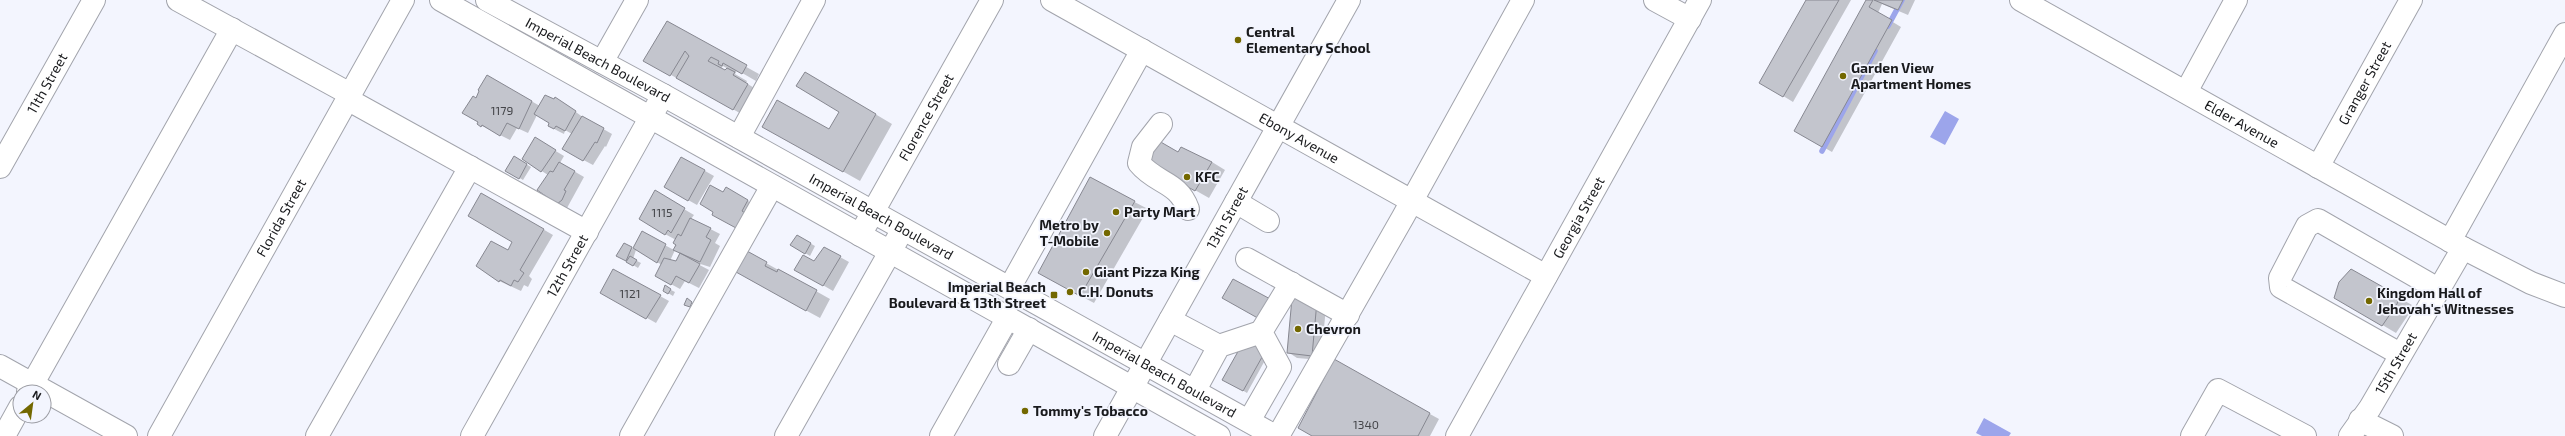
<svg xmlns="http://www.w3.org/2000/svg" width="2565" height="436" font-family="'Exo 2',sans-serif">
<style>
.water{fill:#9ca5eb}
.shadow{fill:#0003;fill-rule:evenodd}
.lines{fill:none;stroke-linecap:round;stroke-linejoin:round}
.stream{stroke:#9ca5eb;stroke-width:5.5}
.building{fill:#c3c5cd;stroke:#878891}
.minor-casing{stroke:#a2a4ac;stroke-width:24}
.major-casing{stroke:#a2a4ac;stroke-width:24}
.minor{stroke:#fff;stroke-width:22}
.major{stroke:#fff;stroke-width:22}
.poi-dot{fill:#736800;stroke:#f3f5fe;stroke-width:1.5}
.labels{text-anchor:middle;stroke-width:3.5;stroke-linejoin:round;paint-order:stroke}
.number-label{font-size:12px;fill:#444549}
.poi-label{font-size:14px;font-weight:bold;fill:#191a1d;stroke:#f3f5fe;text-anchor:start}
.street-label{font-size:14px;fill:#191a1d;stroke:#f3f5fe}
</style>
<rect width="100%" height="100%" fill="#f3f5fe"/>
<path class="water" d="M1945 111 1959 119 1945 145 1930 137Z
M1984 418 2011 433 2009 436H1982L1976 433Z"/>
<path class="shadow" d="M1807 0H1851L1793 102 1761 82Z
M1867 0H1915L1908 15 1882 4 1878 13 1901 27 1832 152 1795 131Z
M667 23 759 74 756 81 737 70 735 74 747 81 746 83 761 92 747 117 644 60ZM723 66 728 69 726 72 721 69Z
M806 73 892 124 860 181 780 136 829 130 840 112Z
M487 76 540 106 565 104 584 118 612 134 606 147 605 146 593 165 572 154V134L565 130 564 134 558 131 549 126 550 122 537 115 528 133 517 128 510 140 482 126 479 124 477 99Z
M544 144 564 156 560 163 584 177 567 208 558 203 548 175 523 159Z
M1179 153 1212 162 1225 170 1209 198 1147 163Z
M514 157 531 167 523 180 506 170Z
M682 158 714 176 697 205 665 187Z
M1090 179 1148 209 1094 303 1053 281Z
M726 189 757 206 746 232 724 193Z
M655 192 694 215 691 219 720 234 715 243 720 246 710 267 694 262 709 270 699 288 685 281 680 289 656 276 662 265 636 250 633 259 641 263 638 268 617 255 624 244 634 249 642 233 674 250 676 240 665 234ZM675 250 681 253 676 262 670 261Z
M482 194 553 235 529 276 532 279 528 287 524 285 521 291 499 281 513 241Z
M797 236 815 246 810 256 792 245Z
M840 257 849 262 833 291 795 269Z
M766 263 830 299 820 318 750 280Z
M2351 271 2412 305 2410 312 2396 333 2335 297Z
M665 287 675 292 673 296 668 293Z
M601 292 660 296 669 301 656 323Z
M1293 299 1326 307 1321 360 1297 358 1288 352Z
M1246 340 1269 353 1247 393 1224 379Z
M1334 361 1439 419 1430 436H1314Z"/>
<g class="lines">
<path class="stream" d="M1888 26 1902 0
M1822 151 1875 51"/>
</g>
<path class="building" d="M1806 0H1839L1783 97 1759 83Z
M1866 0H1873L1869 7 1892 20 1822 147 1794 131Z
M1874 0H1903L1898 10Z
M667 21 747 65 742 74 723 63 722 66 718 64 719 61 711 57 708 61 725 70 727 68 735 72 733 75 748 84 733 110 676 78 689 56 685 51 670 76 643 61Z
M805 72 876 114 843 172 762 127 777 100 829 129 839 112 796 86Z
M487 75 532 101 519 129 507 123 500 136 482 125 481 127 477 124 478 122 462 113 473 96 476 98 479 91 478 90Z
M545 95 554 99 555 97 576 111 565 131 556 126 554 129 548 126 549 123 534 114Z
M582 116 604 128 597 143 595 142 583 161 562 149Z
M535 137 556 150 541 172 522 159Z
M1159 141 1178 152 1181 147 1212 162 1195 191 1146 163Z
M514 156 527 164 519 179 505 171Z
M681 157 705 170 688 201 664 187Z
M559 162 575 171 564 190 566 191 562 200 557 204 537 190 550 171 553 172Z
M1090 177 1135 201 1080 296 1038 273Z
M710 185 723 192 726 187 748 200 742 211 745 213 736 228 712 215 713 212 700 204Z
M655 190 685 208 671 233 668 230 665 235 639 219Z
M481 193 544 229 520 270 524 273 518 282 514 280 511 286 500 280 499 282 476 266 491 241 508 250 512 242 468 216Z
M690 218 711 228 706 237 711 240 700 262 673 250 676 245 673 243 678 234 681 236Z
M642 231 666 244 657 263 633 248Z
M797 235 811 243 805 254 790 245Z
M624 243 632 247 626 261 616 256Z
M824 247 841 256 823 286 794 270 803 255 814 261Z
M747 251 767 262 765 266 777 272 778 269 817 290 806 311 736 272Z
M680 253 700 264 689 283 676 276 671 285 655 276 664 258 676 261Z
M630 256 637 260 633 266 626 262Z
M613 269 661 295 646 319 600 293Z
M2351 269 2399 296 2397 304 2382 326 2334 298 2339 282Z
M1233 279 1274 301 1263 321 1222 298Z
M665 285 671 289 668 294 663 291Z
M687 298 692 302 690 307 684 305Z
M1292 298 1317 301 1312 356 1287 353Z
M1245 339 1266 350 1243 391 1222 380Z
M1334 359 1430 413 1418 436H1312L1298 428Z"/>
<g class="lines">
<g class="minor-casing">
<g id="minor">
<path d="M178 0 350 94"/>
<path id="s1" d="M1052 0 1546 276"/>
<path d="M1655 0 1690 19"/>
<path id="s2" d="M2021 0 2463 248 2531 283 2565 296"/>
<path d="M602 62 637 0"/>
<path d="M2186 92 2236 0"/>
<path d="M347 99 587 232"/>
<path d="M1161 124 1143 147 1139 163C1156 184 1178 181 1188 209"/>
<path d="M739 137 814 0"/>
<path id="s3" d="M0 167 94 0"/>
<path id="s4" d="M2318 167 2411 0"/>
<path d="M1236 202 1268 221"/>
<path id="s5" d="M860 235 992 0"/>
<path d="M2450 241 2565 34"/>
<path d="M1247 259 1348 315"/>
<path d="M1010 287 1142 50"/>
<path d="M1170 320 1219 346"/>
<path d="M2400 354 2281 287 2280 278 2307 226 2318 220 2438 289"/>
<path d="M1009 364 1029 329"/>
<path d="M0 366 126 436"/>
<path d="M1195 390 1219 346 1261 332"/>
<path d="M28 392 232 29"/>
<path d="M2360 420 2392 436"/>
<path d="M1249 421 1280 367 1261 332 1291 283"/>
<path d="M4 436 20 407"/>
<path id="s6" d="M159 436 403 0"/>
<path d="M317 436 470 167"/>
<path id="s7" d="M472 436 663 95"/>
<path d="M631 436 772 186"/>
<path d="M786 436 903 229"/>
<path d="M941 436 1008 317"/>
<path d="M1278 436 1403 217 1523 0"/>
<path id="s8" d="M1457 436 1700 0"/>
<path d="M2192 436 2218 390 2305 436"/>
<path id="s9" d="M2350 436 2370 408 2463 248"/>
</g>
</g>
<g class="major-casing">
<g id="major">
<path d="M441 0 1219 436"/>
<path id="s10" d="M487 0 663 95 1275 436"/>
<path id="s11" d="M1105 436 1349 0"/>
</g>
</g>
<use href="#minor" class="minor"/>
<use href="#major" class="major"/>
</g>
<g class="poi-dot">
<circle cx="1238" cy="40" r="4"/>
<circle cx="1843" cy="76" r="4"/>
<circle cx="1187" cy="177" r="4"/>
<circle cx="1116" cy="212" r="4"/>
<circle cx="1107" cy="233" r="4"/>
<circle cx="1086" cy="272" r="4"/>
<circle cx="1070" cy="292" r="4"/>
<rect x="1050" y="291" width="8" height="8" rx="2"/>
<circle cx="2369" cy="301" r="4"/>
<circle cx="1298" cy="329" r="4"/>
<circle cx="1025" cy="411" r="4"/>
</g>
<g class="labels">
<g class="number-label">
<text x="502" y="115">1179</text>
<text x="662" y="217">1115</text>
<text x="630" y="298">1121</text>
<text x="1366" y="429">1340</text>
</g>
<g class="poi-label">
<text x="1246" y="37">Central<tspan x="1246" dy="16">Elementary School</tspan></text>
<text x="1851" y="73">Garden View<tspan x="1851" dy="16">Apartment Homes</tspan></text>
<text x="1195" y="182">KFC</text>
<text x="1124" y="217">Party Mart</text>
<text x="1099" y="230" text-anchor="end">Metro by<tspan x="1099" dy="16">T-Mobile</tspan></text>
<text x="1094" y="277">Giant Pizza King</text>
<text x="1046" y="292" text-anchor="end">Imperial Beach<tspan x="1046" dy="16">Boulevard &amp; 13th Street</tspan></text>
<text x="1078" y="297">C.H. Donuts</text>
<text x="2377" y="298">Kingdom Hall of<tspan x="2377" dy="16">Jehovah's Witnesses</tspan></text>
<text x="1306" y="334">Chevron</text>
<text x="1033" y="416">Tommy's Tobacco</text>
</g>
<g class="street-label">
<text dy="5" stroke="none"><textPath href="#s10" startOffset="126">Imperial Beach Boulevard</textPath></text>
<text dy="5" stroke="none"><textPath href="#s4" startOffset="96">Granger Street</textPath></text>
<text dy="5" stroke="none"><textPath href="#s3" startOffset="96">11th Street</textPath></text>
<text dy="5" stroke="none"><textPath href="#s5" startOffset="135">Florence Street</textPath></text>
<text dy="5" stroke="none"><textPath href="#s2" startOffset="253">Elder Avenue</textPath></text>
<text dy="5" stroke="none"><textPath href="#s1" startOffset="283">Ebony Avenue</textPath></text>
<text dy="5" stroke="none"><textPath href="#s10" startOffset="450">Imperial Beach Boulevard</textPath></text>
<text dy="5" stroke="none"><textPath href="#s6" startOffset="250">Florida Street</textPath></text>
<text dy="5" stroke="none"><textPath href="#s11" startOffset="250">13th Street</textPath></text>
<text dy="5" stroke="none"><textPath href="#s8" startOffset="250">Georgia Street</textPath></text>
<text dy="5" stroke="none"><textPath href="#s7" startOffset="195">12th Street</textPath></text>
<text dy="5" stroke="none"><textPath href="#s9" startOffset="86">15th Street</textPath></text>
<text dy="5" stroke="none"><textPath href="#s10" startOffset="774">Imperial Beach Boulevard</textPath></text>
</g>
</g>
<g transform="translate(32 404) rotate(29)"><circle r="19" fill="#f3f5fe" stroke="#9c9da4"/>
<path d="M0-3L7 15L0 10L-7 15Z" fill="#736800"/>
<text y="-6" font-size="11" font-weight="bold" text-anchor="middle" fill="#191a1d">N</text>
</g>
</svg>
